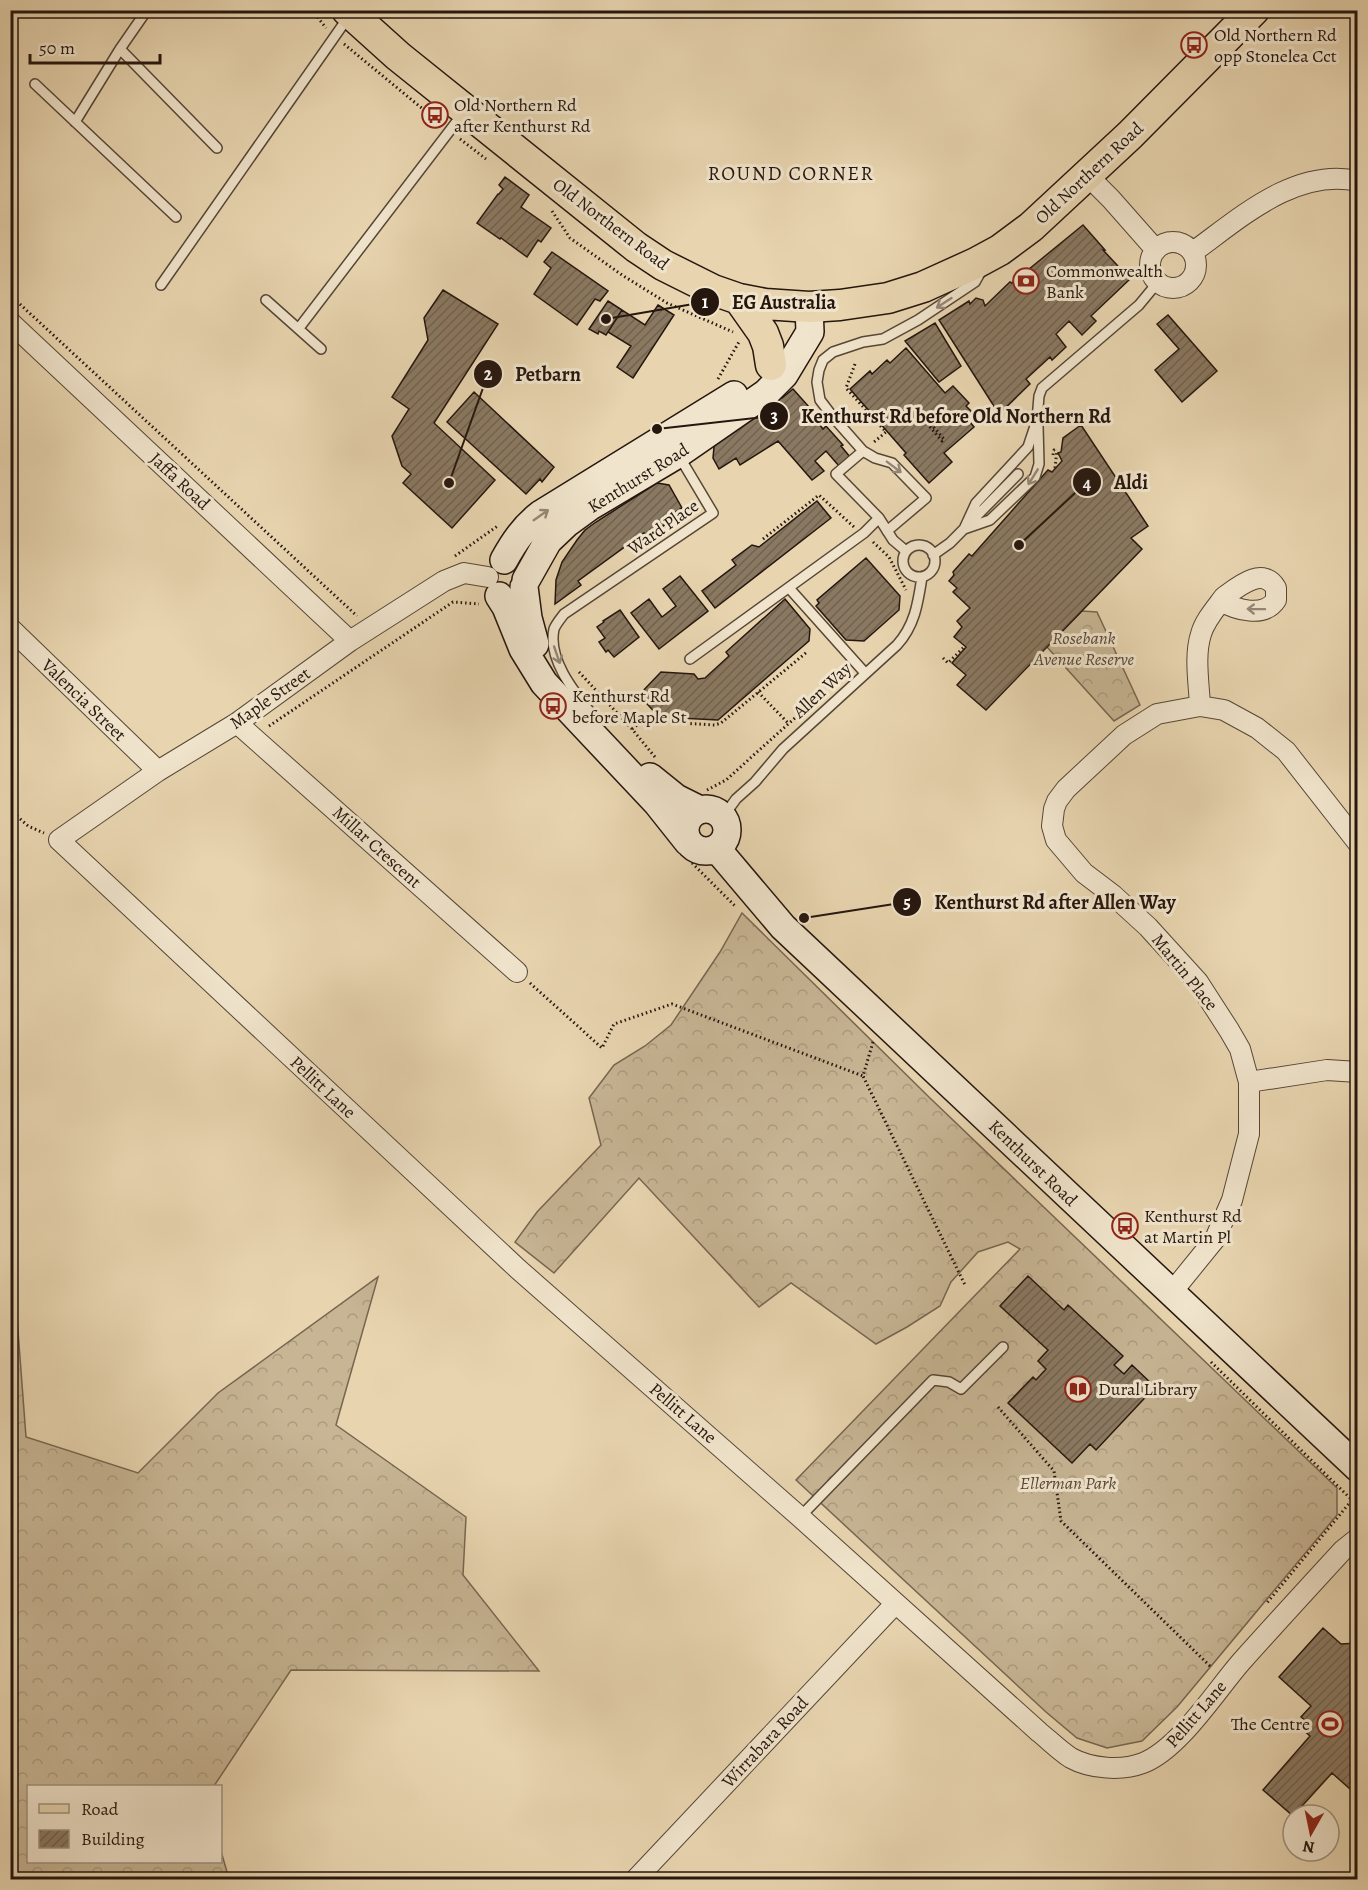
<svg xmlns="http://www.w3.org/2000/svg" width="1368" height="1890" font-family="Alegreya,serif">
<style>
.forest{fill:url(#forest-crowns);stroke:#766651;stroke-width:1.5}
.building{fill:url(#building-hatch);stroke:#25160e;stroke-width:1.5}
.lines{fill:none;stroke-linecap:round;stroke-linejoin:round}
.lane-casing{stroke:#564636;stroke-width:12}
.street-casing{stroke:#564636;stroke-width:22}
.secondary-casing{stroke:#25160e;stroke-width:30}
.primary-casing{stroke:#25160e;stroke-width:33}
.path{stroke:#25160e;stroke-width:3;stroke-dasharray:1.5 3;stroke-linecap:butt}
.lane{stroke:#f0e4cc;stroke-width:9}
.street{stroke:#f0e4cc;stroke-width:20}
.secondary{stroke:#f0e4cc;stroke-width:27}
.primary{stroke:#e8d5b0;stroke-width:30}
.oneway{stroke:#958776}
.labels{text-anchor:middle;stroke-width:6;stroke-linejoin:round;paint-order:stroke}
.poi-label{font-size:18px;fill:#25160e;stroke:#f0e4cc;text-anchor:start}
.street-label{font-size:18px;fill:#25160e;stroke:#f0e4cc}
.park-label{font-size:18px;font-style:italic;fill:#564636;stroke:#f0e4cc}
.neighbourhood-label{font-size:20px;letter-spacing:1.5px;fill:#25160e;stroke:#f0e4cc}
.leader{fill:none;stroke:#25160e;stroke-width:2}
.callout-dot{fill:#25160e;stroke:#f0e4cc;stroke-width:2}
.mark-label{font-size:18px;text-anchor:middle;font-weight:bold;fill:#fff}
.callout-label{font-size:20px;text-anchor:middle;font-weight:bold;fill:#25160e;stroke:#f0e4cc;stroke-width:6;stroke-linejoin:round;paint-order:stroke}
</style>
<defs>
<pattern id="forest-crowns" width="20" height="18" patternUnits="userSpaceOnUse" patternTransform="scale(1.5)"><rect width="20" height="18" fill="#c7b594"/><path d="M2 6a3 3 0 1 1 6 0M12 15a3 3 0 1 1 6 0" fill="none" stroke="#ab9b7e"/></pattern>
<pattern id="building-hatch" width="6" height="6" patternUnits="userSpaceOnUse" patternTransform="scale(1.5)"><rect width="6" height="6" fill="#8a7962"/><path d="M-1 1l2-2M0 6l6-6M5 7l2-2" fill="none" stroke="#71624f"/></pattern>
</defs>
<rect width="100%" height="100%" fill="#e8d5b0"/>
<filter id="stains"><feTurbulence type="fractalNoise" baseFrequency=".00333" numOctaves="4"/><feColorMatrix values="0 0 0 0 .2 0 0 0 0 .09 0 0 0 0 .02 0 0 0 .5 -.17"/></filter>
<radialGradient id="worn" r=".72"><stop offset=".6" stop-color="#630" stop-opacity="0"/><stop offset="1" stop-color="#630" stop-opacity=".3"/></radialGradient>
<path class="forest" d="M1082 611 1097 612 1140 705 1114 721 1047 647Z
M742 913 931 1099 1337 1488V1515L1177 1707 1142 1741 1107 1748 1077 1738 1046 1712 796 1480 1020 1249 1008 1242 978 1252 951 1282 940 1306 907 1327 876 1344 791 1283 759 1307 639 1178 554 1273 515 1242 537 1212 601 1145 589 1098 614 1065 645 1046 671 1025 720 952Z
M11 1238 26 1437 138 1473 218 1393 378 1277 336 1425 466 1517 463 1575 539 1671 291 1670 214 1786H28V1862H220L221 1851 229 1879H11Z"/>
<path class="building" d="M505 177 529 195 521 207 551 228 541 242 538 240 527 257 501 238 500 239 477 223 498 194H499L503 189 499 185Z
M1083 225 1105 250H1103L1130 279 1091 316 1096 321 1082 335 1069 321 1056 334 1066 347 1052 360 1050 357 1026 379 1030 384 999 414 939 320 969 301 970 304 976 298 983 300 985 306 1010 282 1012 283Z
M552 252 608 291 600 301 595 299 577 325 534 294 551 268 544 262Z
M443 290 498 324 434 423 495 480 452 528 403 483 411 474 402 466 392 436 409 409 392 397 428 340 424 318Z
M608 301 622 310 606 335 599 331 598 334 589 329Z
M658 305 674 315 633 378 617 367 631 346 608 332 622 310 645 325Z
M1168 315 1217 371 1182 402 1155 370 1179 349 1157 324Z
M935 323 961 366 939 382 905 341Z
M906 348 945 393 953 386 969 403 966 406 973 413 967 418 974 427 944 453 952 462 929 483 904 455 906 453 850 389 870 371 872 374 887 360 890 363Z
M793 389 818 417 816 420 823 429 826 426 843 445 841 446 850 457 839 466 826 451 815 461 824 471 812 480 778 441 740 465 736 458 719 469 713 458 714 447 712 440 781 395 782 398Z
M474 392 554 467 542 482 540 479 526 494 447 422Z
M1081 425 1148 526 1131 538 1142 549 986 710 957 685 966 675 952 663 966 647 954 637 962 627 957 621 970 608 953 592 957 588 949 581 954 575 953 572 969 554 972 556 1048 470 1052 472 1062 461 1058 453 1061 452 1063 438Z
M657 483 669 485 682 508 668 517 671 521 646 537 644 533 578 581 581 585 555 604 556 580 562 562 577 540 585 530 596 522Z
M817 501 831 518 715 608 702 591 736 565 732 560 752 545 759 547Z
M866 558 900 596 899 610 864 641 846 640 816 606 819 603 817 600Z
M680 576 708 611 659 649 631 613 649 599 662 617 676 606 663 589Z
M785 599 810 629 809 641 718 720 659 717 639 695 661 672 694 674 698 679 705 678 729 656 726 652Z
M620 610 639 637 614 657 608 650 606 652 599 642 605 638 597 627 604 622 603 621Z
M1028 1276 1064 1310 1068 1305 1123 1356 1114 1365 1124 1374 1132 1365 1155 1387 1096 1450 1090 1444 1072 1463 1008 1403 1033 1377 1036 1380 1046 1369 1038 1361 1048 1350 1000 1306Z
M1323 1628 1341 1644 1358 1643V1796L1332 1773 1293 1816 1263 1790 1310 1736 1300 1727 1306 1721 1301 1717 1311 1706 1279 1677Z"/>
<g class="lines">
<g class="lane-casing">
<path id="lane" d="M120 49 217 148
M35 84 176 217
M75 122 120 49 147 10
M161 285 349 16
M266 300 321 349
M299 328 464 112
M863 451 836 474 879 518 893 540 906 551
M964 529 976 503 1028 447 1037 420 1039 396 1042 388 1139 305 1158 282
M964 529 990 520 1035 477 1039 464 1038 426
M887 531 926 498 892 463 875 458 863 451 833 417 820 400 817 382 819 370 823 360 833 352 863 342 883 339 918 320 975 282 980 273 978 268
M903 561a16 16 0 1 1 32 0a16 16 0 1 1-32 0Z
M933 555 950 543 1018 474
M789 588 865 673
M690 659 864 533 879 518
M594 717C576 694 547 660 554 629 556 624 561 618 564 614L713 513 679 456
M723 817 736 799 755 782 783 749 897 645C915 625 918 603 922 577
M800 1517 933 1380 949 1382 961 1389 1003 1347"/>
</g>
<g class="street-casing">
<path id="street" d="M1087 175 1111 199 1156 250
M1150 265a23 23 0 1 1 46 0a23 23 0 1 1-46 0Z
M1193 252C1239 219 1295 167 1358 181
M10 322 350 641
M488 577 464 573 444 581 350 641 237 723 158 771 59 840 518 1269 800 1517 1039 1732C1049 1740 1060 1751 1071 1758 1091 1769 1122 1771 1143 1763 1179 1749 1215 1692 1241 1662 1275 1624 1309 1587 1343 1550L1358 1538
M10 628 158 771
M1200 706C1199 683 1194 656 1201 634 1205 620 1216 608 1224 597 1239 586 1263 566 1276 588V600C1264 618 1236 610 1221 601
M237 723 517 972
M1249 1082 1327 1070 1358 1072
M1172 1292 1215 1239 1232 1200 1249 1134V1082L1240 1049 1229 1030 1198 982 1148 927 1113 895 1084 873 1056 840 1052 826 1054 809 1057 801 1066 789 1124 735 1157 714 1200 706 1224 710 1257 728 1286 751 1358 843
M635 1880 895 1604"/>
</g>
<g class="secondary-casing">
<path id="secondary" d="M504 560C514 542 524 527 541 514L734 395
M526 580 548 541 567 523 589 507 678 454 766 393 784 375 810 332 809 307
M524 587 528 618 535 644
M499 596 506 607 523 649 544 683 657 803 688 842
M650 777 676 798 700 810
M685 830a21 21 0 1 1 42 0a21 21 0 1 1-42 0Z
M717 849 783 927 1358 1468"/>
</g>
<g class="primary-casing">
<path id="primary" d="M347 10 398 56 636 247 663 265 713 290 739 299 765 304 809 307 840 305 888 298 923 287 976 263 1000 250 1031 227 1130 135 1254 10
M739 299 763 333 768 346 771 365"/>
</g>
<path class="path" d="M312 10 326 28
M344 44 441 124
M460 139 486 159
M552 211 570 238 622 275 667 303 733 332
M10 295 357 616
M855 364 846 388 886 432 874 442
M718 379 740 340
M919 410 944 439 942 441 925 421
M1053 455 1054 450H1057
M1055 468 1057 450
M763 539 819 495 854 527
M873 542 889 557 906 590
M455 556 499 525
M943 658 948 663 965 646
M579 672 632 729 655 757
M758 692 788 723
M269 726 453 602 479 604
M632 729 652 713 662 722 715 725 721 723 807 652
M707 790 726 780 796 717
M10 810 28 826 44 833
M692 863 736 907
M530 983 602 1048 614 1024 672 1004 863 1076
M873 1042 863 1076 965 1285
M1211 1362 1352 1500 1266 1604
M998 1407 1054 1471 1061 1521 1212 1668"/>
<use href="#lane" class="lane"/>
<use href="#street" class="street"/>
<use href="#secondary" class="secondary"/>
<use href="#primary" class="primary"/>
</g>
<defs><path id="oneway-shaft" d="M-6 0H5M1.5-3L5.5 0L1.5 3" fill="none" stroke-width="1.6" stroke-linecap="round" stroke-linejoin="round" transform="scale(1.5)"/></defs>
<g class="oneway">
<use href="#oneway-shaft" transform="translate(944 303) rotate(147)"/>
<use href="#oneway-shaft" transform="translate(894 467) rotate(37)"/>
<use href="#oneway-shaft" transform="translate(1033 477) rotate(122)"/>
<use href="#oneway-shaft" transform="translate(541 515) rotate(-35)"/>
<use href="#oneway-shaft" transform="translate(1256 609) rotate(-179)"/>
<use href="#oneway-shaft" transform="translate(557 655) rotate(71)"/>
</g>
<defs>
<g id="bus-ring" transform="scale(1.35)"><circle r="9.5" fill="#f0e4cc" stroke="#8f2418" stroke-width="1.5"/><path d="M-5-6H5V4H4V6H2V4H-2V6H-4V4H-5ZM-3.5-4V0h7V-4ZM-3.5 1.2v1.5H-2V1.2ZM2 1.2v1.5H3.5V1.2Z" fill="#8f2418"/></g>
<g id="bank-ring" transform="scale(1.35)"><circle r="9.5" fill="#f0e4cc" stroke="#8f2418" stroke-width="1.5"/><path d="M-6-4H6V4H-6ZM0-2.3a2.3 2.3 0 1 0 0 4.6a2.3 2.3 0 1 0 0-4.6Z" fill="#8f2418"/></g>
<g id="library-ring" transform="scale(1.35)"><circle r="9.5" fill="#f0e4cc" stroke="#8f2418" stroke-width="1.5"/><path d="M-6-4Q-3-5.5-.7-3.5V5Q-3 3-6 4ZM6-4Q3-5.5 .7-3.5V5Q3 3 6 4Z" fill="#8f2418"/></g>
<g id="stadium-ring" transform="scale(1.35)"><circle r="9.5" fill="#f0e4cc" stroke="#8f2418" stroke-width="1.5"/><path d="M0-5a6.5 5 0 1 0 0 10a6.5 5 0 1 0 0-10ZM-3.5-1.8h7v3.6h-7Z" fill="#8f2418"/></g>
</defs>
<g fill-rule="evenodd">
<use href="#bus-ring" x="1194" y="45"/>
<use href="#bus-ring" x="435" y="115"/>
<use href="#bank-ring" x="1026" y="281"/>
<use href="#bus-ring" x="553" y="706"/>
<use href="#bus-ring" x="1125" y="1226"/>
<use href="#library-ring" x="1078" y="1389"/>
<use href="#stadium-ring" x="1330" y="1724"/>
</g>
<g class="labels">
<g class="poi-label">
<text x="1214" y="41">Old Northern Rd<tspan x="1214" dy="21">opp Stonelea Cct</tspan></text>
<text x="454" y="111">Old Northern Rd<tspan x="454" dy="21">after Kenthurst Rd</tspan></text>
<text x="1046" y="277">Commonwealth<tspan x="1046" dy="21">Bank</tspan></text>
<text x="572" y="702">Kenthurst Rd<tspan x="572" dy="21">before Maple St</tspan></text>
<text x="1144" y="1222">Kenthurst Rd<tspan x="1144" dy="21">at Martin Pl</tspan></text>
<text x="1098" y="1395">Dural Library</text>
<text x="1310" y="1730" text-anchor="end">The Centre</text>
</g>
<g class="street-label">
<text transform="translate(1089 173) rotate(-43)" y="6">Old Northern Road</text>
<text transform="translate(611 224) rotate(37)" y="6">Old Northern Road</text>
<text transform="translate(638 478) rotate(-32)" y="6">Kenthurst Road</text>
<text transform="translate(180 481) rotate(43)" y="6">Jaffa Road</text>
<text transform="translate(663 527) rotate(-35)" y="6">Ward Place</text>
<text transform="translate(822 690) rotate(-43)" y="6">Allen Way</text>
<text transform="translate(270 698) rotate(-35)" y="6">Maple Street</text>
<text transform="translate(84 700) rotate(44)" y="6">Valencia Street</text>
<text transform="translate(377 847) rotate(42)" y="6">Millar Crescent</text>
<text transform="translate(1185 972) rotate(51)" y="6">Martin Place</text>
<text transform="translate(323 1087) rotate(43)" y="6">Pellitt Lane</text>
<text transform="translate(1033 1163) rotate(44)" y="6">Kenthurst Road</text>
<text transform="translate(683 1413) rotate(41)" y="6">Pellitt Lane</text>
<text transform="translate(1196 1714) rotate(-49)" y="6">Pellitt Lane</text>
<text transform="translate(765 1742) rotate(-47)" y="6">Wirrabara Road</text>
</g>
<g class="park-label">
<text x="1084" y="644">Rosebank<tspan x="1084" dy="21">Avenue Reserve</tspan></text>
<text x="1068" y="1489">Ellerman Park</text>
</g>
<g class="neighbourhood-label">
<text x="791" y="180">ROUND CORNER</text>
</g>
</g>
<path class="leader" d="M606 319L705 302M449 483L488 374M657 429L774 416M1019 545L1087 482M804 918L907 902"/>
<g class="callout-dot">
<circle cx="606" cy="319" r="6"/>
<circle cx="449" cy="483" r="6"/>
<circle cx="657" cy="429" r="6"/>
<circle cx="1019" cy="545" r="6"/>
<circle cx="804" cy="918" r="6"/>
<circle cx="705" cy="302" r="15"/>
<circle cx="488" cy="374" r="15"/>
<circle cx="774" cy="416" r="15"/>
<circle cx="1087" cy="482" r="15"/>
<circle cx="907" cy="902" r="15"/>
</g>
<g class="mark-label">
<text x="705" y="308">1</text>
<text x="488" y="380">2</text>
<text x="774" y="422">3</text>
<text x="1087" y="489">4</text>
<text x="907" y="908">5</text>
</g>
<g class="callout-label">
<text x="784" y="309">EG Australia</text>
<text x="548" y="381">Petbarn</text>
<text x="956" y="423">Kenthurst Rd before Old Northern Rd</text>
<text x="1131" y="489">Aldi</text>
<text x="1055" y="909">Kenthurst Rd after Allen Way</text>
</g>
<rect width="1368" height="1890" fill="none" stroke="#e8d5b0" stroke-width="36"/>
<rect x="12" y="12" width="1344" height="1866" fill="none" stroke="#25160e" stroke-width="3"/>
<rect x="18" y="18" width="1332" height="1854" fill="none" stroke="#25160e" stroke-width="1.5"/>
<rect x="27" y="1785" width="195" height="78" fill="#f0e4cc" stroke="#9f9280" stroke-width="1.5"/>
<rect x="39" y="1804" width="30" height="9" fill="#e8d5b0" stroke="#9f9280" stroke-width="1.5"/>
<text x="81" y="1815" font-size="18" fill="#25160e">Road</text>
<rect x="39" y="1830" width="30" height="18" fill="url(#building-hatch)" stroke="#9f9280" stroke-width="1.5"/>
<text x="81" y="1845" font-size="18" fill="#25160e">Building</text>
<g transform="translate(1311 1833) rotate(189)"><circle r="28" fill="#f0e4cc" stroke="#9f9280" stroke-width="1.5"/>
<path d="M0-4.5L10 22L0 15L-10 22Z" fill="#8f2418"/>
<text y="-9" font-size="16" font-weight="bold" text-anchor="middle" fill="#25160e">N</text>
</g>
<path d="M30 54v9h130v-9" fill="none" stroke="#25160e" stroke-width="3"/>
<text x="39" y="54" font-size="18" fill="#25160e" stroke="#f0e4cc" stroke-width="4.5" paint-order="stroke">50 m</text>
<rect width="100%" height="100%" filter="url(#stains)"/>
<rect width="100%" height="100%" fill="url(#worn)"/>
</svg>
